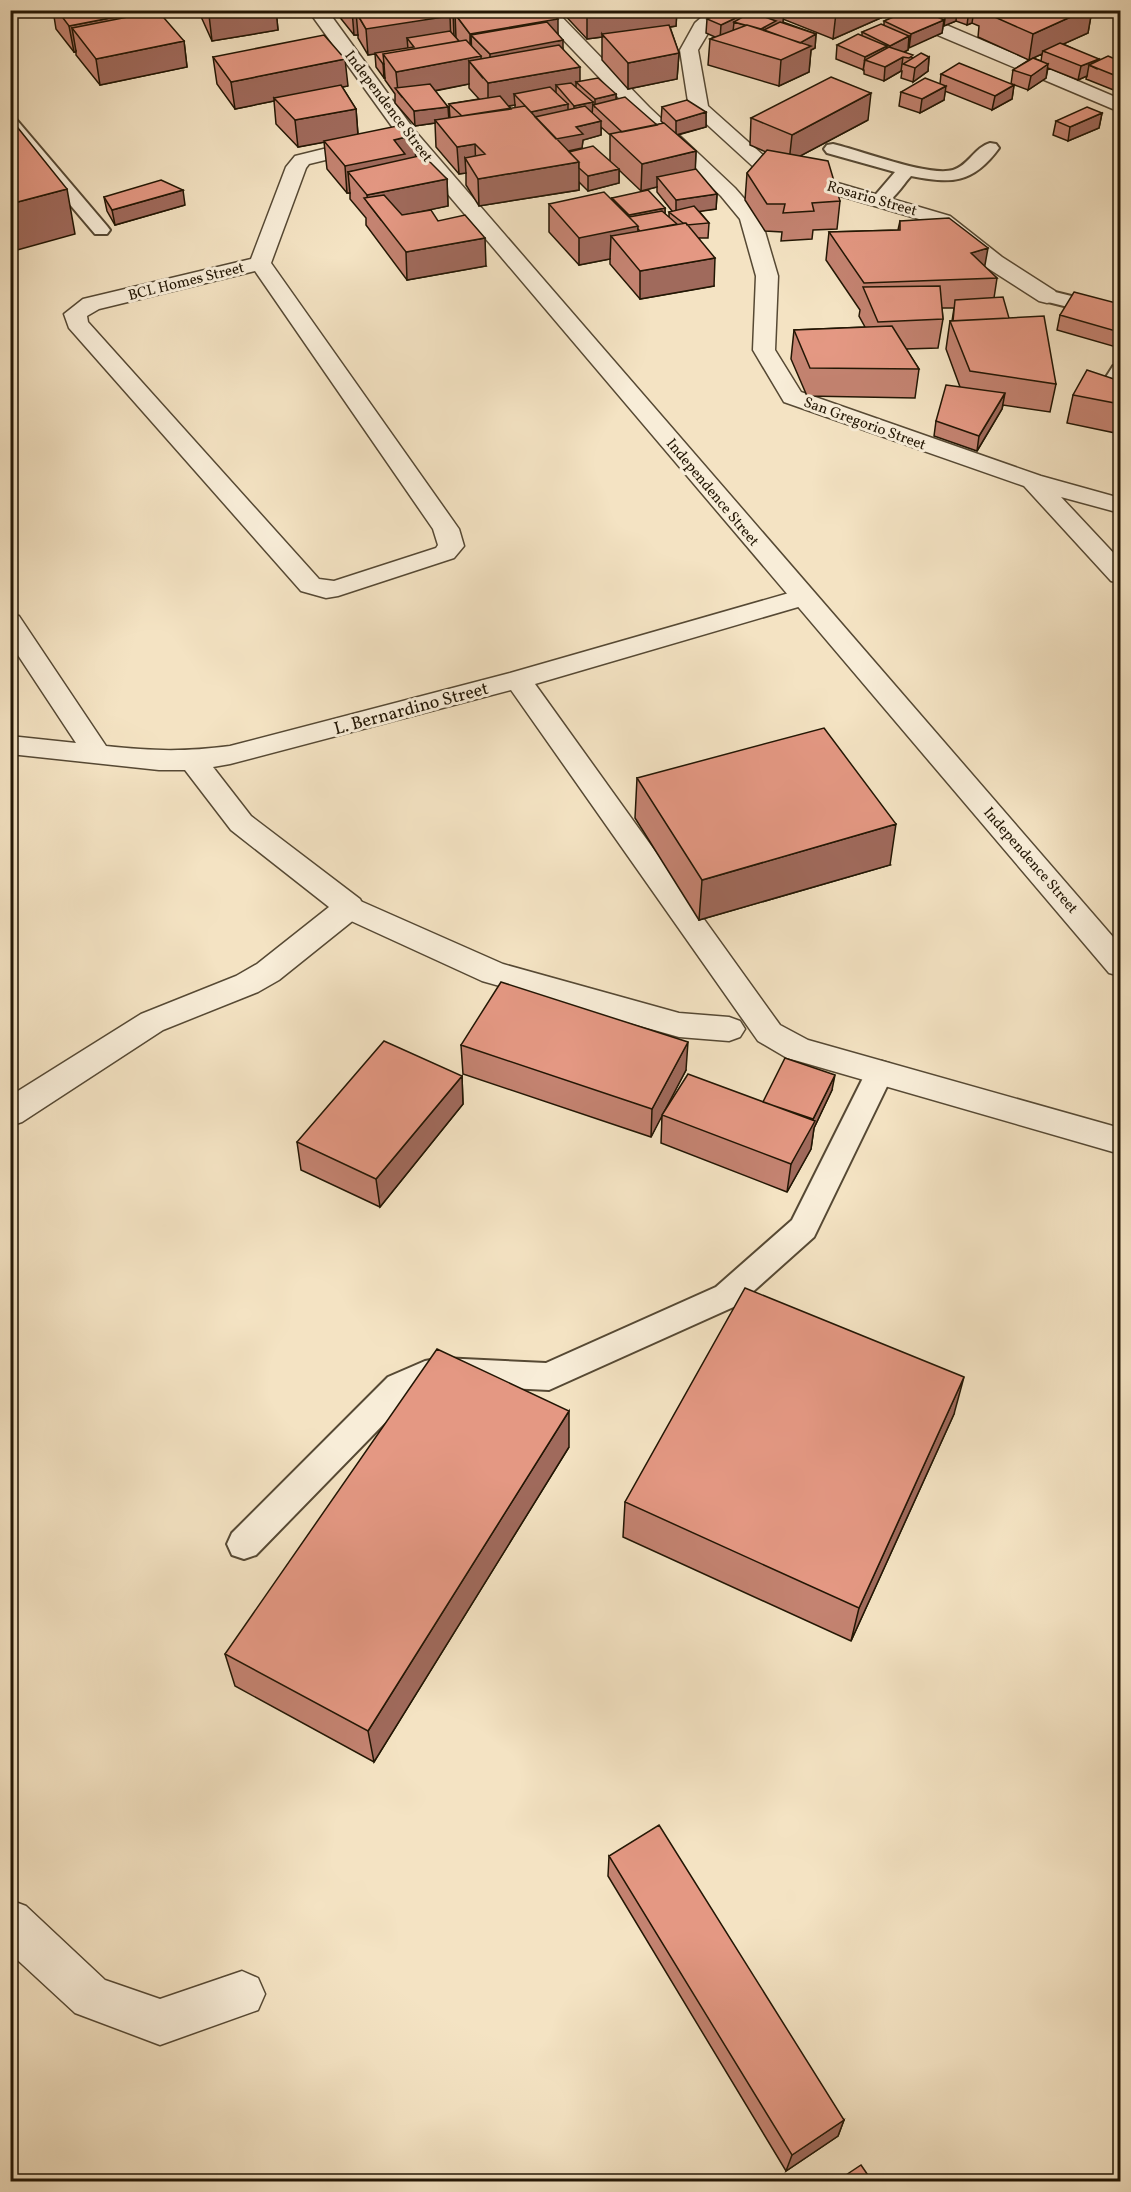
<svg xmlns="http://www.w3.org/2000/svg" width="1131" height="2192" font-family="Vollkorn,serif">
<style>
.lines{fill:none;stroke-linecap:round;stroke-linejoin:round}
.service-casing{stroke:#564934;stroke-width:4}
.pedestrian-casing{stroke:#564934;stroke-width:3}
.minor-casing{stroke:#564934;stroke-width:3}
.tertiary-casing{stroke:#564934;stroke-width:3}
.service{fill:#f8edd8;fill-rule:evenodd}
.pedestrian{fill:#f8edd8;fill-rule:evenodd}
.minor{fill:#f8edd8;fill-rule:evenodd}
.tertiary{fill:#f8edd8;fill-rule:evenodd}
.wall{fill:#c48371;stroke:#221604;stroke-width:1.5;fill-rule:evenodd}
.shaded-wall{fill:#a06a5c;stroke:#221604;stroke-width:1.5}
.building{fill:#e49883;stroke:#221604;stroke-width:1.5}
.labels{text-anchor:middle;stroke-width:6;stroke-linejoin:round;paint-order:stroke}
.far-street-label{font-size:15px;fill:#221604;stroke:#f8edd8}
.street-label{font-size:18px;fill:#221604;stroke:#f8edd8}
</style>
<rect width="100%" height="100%" fill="#f4e3c3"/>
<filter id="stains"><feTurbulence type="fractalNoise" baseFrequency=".00333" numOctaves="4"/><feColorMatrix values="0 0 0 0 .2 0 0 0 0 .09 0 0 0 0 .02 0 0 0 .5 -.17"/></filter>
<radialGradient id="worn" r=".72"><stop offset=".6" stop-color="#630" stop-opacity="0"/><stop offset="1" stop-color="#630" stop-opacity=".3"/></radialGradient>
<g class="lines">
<g class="service-casing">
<path id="service" d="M10 118 16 119 107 226 110 230 107 234H95L10 134Z
M990 143 996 144 999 148C973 184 951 184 911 176 901 187 890 208 874 204L871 200 895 172 827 153 824 149 827 145 833 144C860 150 928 177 953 170 968 166 975 147 990 143Z
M1047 290 1120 308V320L1040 300 1037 296 1040 292Z
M1120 364C1121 379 1120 388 1111 400H1097L1094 396 1113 366Z
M880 1061 890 1064 894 1072 814 1237 738 1305 549 1390 442 1385 429 1387 410 1397 256 1555 244 1559 232 1555 227 1544 232 1533 388 1377 425 1361 442 1358 546 1363 716 1287 792 1220 870 1064Z"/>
</g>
<g class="pedestrian-casing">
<path id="pedestrian" d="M349 896 503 964 679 1013 729 1017 740 1021 745 1029 740 1037 729 1041 679 1037 482 981 338 915 334 907 338 899Z"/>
</g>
<g class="minor-casing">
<path id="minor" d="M535 10H555L649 107 735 188 761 218 778 276 775 350 801 392 1041 476 1120 498V513L1061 497 1120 560V583L1111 581 1024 486 784 402 753 350 756 276 740 219 721 196 635 115Z
M710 10H730L710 30 698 50 708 106 773 164 950 216 1002 257 1055 291 1058 296 1055 301 1047 303 1039 301 986 267 936 224 759 172 689 108 680 50 695 23Z
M885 10H911L1120 99V112L888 14Z
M368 138 375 140 378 144 375 148 309 164 306 168 271 263 459 529 464 546 454 558 338 596 326 598 301 591 69 328 64 314 83 299 251 259 286 167 295 156ZM255 271 433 529 438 545 436 548 334 581 319 579 88 322 87 316 99 309Z
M803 589 812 591 816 597 812 603 535 684 780 1025 808 1040 1120 1128V1154L798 1061 787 1058 758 1041 511 690 230 764 213 767 251 816 360 899 364 907 360 915 279 980 258 992 163 1030 22 1122 10 1126V1096L141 1014 236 976 257 964 329 907 231 830 185 770H159L10 754V736L76 743 10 643V614L19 616 106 746C153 751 184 752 230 746L510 673Z
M10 1900 26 1906 105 1980 160 1999 242 1971 258 1978 265 1994 258 2010 160 2045 75 2013 10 1953Z"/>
</g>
<g class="tertiary-casing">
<path id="tertiary" d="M308 10H327L415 131 1120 945V976L1109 973 401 139Z"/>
</g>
<use href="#service" class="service"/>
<use href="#pedestrian" class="pedestrian"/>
<use href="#minor" class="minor"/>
<use href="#tertiary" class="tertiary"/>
</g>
<path class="wall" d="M53 10H139L141 15 184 41 187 67 100 85 76 55V51L74 52 56 29Z
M198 10H276L278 30 212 41Z
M334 10H550L563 49 580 82 616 94V99L657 125 663 123 661 121 662 107 706 112V127L678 135 696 151 695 170 717 194 716 209 699 211 709 223 708 238H699L714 286 640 299 610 264V259L579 265 549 232V204L612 200V198L665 208V214L669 218V212L672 211 657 192V187L641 191 619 170V183L588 191 579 182V190L479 206 466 185V173L459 174 436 147 435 123 415 126 395 103V94L385 80V78H384L376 67 375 54 368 55 358 38V35H354ZM469 84V88L479 99 449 104 450 118H449L448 107 435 91ZM515 105V108L511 109 509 106ZM601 127 610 135V161L568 151 582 148 583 140 601 135Z
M560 10H677L676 26 670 27 679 53 677 79 628 89 602 60V37L587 39Z
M726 10H892V13L833 39 783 19V22L816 34 815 48 811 50 809 72 779 86 708 65 710 39 715 37 706 33 707 19Z
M910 10H1092L1088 33 1063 44 1099 61H1120V99L1116 97 1117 91H1116L1086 79 1087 76 1078 80 1048 68 1046 78 1028 90 1012 84 1014 85 1012 99 992 110 945 91 944 100 920 113 899 106 901 92 940 84 941 74 1011 84 1013 70 1029 60 978 37 979 26 972 23 967 25 956 21 943 26 942 33 908 47V50L904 52 913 58 929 57 928 71 913 82 901 78 902 71H901L884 81 864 74V70L836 59 837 45 862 36V32L884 25V21ZM1042 54 1041 61 1033 58Z
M213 57 348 86 342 87 356 109 358 134 414 135 415 157 447 179 448 206 404 215 438 221 486 266 407 280 366 225V218L350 199V193H347L327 169 324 142 298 147 276 124 274 101 235 109 217 84Z
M1102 113 1099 128 1068 141 1053 135 1056 121Z
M751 118 868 120 800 156 840 201 837 229 813 230 812 239 781 241 782 232 765 231 745 200 747 173 766 152 750 145Z
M104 197 185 205 115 225 107 211Z
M900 221 985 267 997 278 994 298 1056 384 1050 412 1003 405 1002 409 977 451 934 436 936 421 960 387 946 349 950 321H952L954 308H942L943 319 938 348 906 349 919 369 915 398 807 396 791 359 794 330 865 327 859 316 860 310 826 260 829 232 898 230Z
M1120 304V342L1116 347 1057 330 1060 315Z
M1120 381V434L1067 423 1073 395Z
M637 778 890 865 699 920 635 818Z
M461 1045 686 1070 663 1113 763 1102 832 1090 814 1128 811 1149 787 1192 661 1143 662 1115 651 1137 463 1074Z
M462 1076 463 1104 380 1207 301 1170 297 1142Z
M954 1414 851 1641 623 1537 625 1502Z
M569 1447 374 1762 235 1686 225 1654Z
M609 1856 844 2120 838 2136 786 2171 608 1876Z"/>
<path class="shaded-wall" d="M236 10H276L278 30 212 41 209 15Z
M352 10H433L450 16 451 42 407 38 408 49 368 55 366 29 356 12 358 35H354Z
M452 10H538L558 19V41L563 40V66L490 81V54L471 35 472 57 481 56 482 77 469 61V84L402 97 398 92 396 72 470 58V34L455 14 456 38H454L453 12Z
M607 10H677L676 26 604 37 602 34V37L587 39V13Z
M779 10H784L783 22 775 34 760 30 765 27 766 16Z
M842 10H892V13L833 39 836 13Z
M946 10H957L956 21 944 26Z
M969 10H974L972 23 967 25Z
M1086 10H1092L1088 33 1046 52 1043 51 1042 54 1029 60 1033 34Z
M141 12 145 38 72 28 76 51 74 52 69 26Z
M744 14V25L734 22 733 32 720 39 721 25Z
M944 20 942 33 909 48 911 34Z
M816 34 815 48 811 50 809 72 779 86 781 60 788 49Z
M909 36 908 50 888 60 890 46Z
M184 41 187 67 100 85 96 59Z
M887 46 885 60H865L863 71 865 57Z
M679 53 677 79 628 89V63Z
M903 57 901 71 884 81 885 67Z
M929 57 928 71 913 82 915 68Z
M345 59 348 86 276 100 274 98V101L235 109 231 82Z
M1099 59 1097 69 1089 65 1087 76 1078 80 1081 66Z
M383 64H384L385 78H384Z
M1048 64 1046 78 1028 90 1031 76Z
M580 67V85L576 82V94L556 85V97L514 94 515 105 488 109V83Z
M1120 76V84L1119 83 1117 91H1116L1119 77Z
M1014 85 1012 99 992 110 995 96Z
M946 86 944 100 920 113 922 99Z
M871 93 868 120 789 162 792 135Z
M616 94V108L595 107V99Z
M593 102 592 116 574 120V106Z
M568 104V119L539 125 531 112Z
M448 107 449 121 435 120V123L415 126 414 111Z
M356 109 358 136 298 147 295 120Z
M706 112V127L676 135V121Z
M1102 113 1099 128 1068 141 1070 127Z
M601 121V135L583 140 582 148 554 154V140L576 127Z
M414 135 416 162 348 172 350 193H347L345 166 394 140Z
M475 144 476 171 465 158 466 173 459 174 457 147Z
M696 151 695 178 657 177V187L641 191 642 164Z
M579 162V190L479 206 478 179Z
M619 169V183L588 191V176Z
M447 179 448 206 381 220 368 203 367 195Z
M67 189 75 234 10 252V204Z
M183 190 185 205 115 225 112 210Z
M717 194 716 209 676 215V200Z
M665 208V222L638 228 637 254 611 236 610 259 579 265V238L629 220V215Z
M485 238 486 266 407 280 406 252Z
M988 248 983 276 971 253Z
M715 258 714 286 640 299V271Z
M1120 331V342L1116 347 1119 332Z
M1005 393 1002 409 977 451 979 436Z
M896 824 890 865 699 920 702 880Z
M688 1042 686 1070 651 1137 652 1109Z
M835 1075 832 1090 814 1128 811 1149 787 1192 791 1164Z
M462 1076 463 1104 380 1207 376 1179Z
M964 1377 954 1414 851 1641 859 1608Z
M569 1411V1447L374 1762 368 1731Z
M844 2120 838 2136 786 2171 792 2155Z"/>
<path class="building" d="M57 10H139L141 12 69 26Z
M207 10H236L209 15Z
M367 10H444L450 16 366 29 356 12Z
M475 10H550L558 19 470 34 455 14Z
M584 10H607L587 13Z
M726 10H737L744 14 721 25 707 19Z
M751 10H779L766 16Z
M829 10H842L836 13Z
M910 10H923L944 20 911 34 884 21Z
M983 10H1086L1033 34 981 11Z
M158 11 184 41 96 59 72 28Z
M751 12 776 21 761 29 747 25H745L734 22Z
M547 22 563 40 490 54 471 35Z
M780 22 816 34 800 43 764 30Z
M881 24 909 36 890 46 862 32Z
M669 25 679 53 628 63 602 34Z
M747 25 811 46 781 60 710 39Z
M450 31 459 41 383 54 384 64H383L375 53 414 47 407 38Z
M858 34 887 46 865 57 837 45Z
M324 35 345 59 231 82 213 57Z
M466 40 481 56 396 72 383 54Z
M1060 43 1099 59 1081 66 1043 51Z
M559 45 580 67 488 83 469 61Z
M889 47 913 55 909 58 903 57 885 67 865 60Z
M921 53 929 57 915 68 903 64Z
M1108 56 1120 61V76L1119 77 1089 65Z
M1033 58 1048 64 1031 76 1013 70Z
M959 63 1014 85 995 96 941 74Z
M831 77 871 93 792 135 751 118Z
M598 78 616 94 595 99 576 82Z
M925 78 946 86 922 99 901 92Z
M571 83 593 102 574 106 556 85Z
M430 84 448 107 414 111 395 88Z
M341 85 356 109 295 120 274 98Z
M550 87 568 104 531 112 514 94Z
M500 96 511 109 462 116 449 104Z
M625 97 657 125 622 132 593 105Z
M687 100 706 112 676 121 662 107Z
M525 106 579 162 478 179 465 158 485 154 475 144 457 147 435 120Z
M585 106 601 121 576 127 583 134 556 139 535 117Z
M1087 107 1102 113 1070 127 1056 121Z
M10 118 67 189 10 204Z
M664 123 696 151 642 164 610 134Z
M402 125 414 135 394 140 405 154 345 166 324 141Z
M593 146 619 169 588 176 579 168V162L569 152Z
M767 150 828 161 840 201 812 203 814 211 783 213 785 204H767L747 173Z
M423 155 447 179 367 195 348 172Z
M696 169 717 194 676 200 657 177Z
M161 180 183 190 112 210 104 197Z
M648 190 665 208 629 215 612 198Z
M604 192 638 226 579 238 549 204Z
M384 195 402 215 431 210 438 221 465 215 485 238 406 252 364 198Z
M694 206 709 223 687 225 686 223H683L669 212Z
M662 211 677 224 640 231 638 229V226L629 217Z
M949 218 988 248 971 253 997 278 864 283 829 232 900 230V221Z
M686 223 715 258 640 271 611 236Z
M940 286 943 319 878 322 863 287Z
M1074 292 1120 304V331L1119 332 1060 315Z
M1003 297 1009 318 953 321 955 300Z
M1044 316 1056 384 970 371 950 321Z
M892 326 919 369 810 368 794 330Z
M1087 370 1120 381V404L1073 395Z
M946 385 1005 393 979 436 936 421Z
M824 728 896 824 702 880 637 778Z
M501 982 688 1042 652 1109 461 1045Z
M384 1041 462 1076 376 1179 297 1142Z
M785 1058 835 1075 813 1119 763 1102Z
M688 1074 815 1121 791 1164 662 1115Z
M745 1288 964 1377 859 1608 625 1502Z
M437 1349 569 1411 368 1731 225 1654Z
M659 1825 844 2120 792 2155 609 1856Z
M861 2165 872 2181H837Z"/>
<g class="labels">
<g class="far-street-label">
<text transform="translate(389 106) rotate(53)" y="5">Independence Street</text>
<text transform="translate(872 198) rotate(16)" y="5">Rosario Street</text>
<text transform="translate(186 281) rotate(-14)" y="5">BCL Homes Street</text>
<text transform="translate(865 423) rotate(20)" y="5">San Gregorio Street</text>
<text transform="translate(713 492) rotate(50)" y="5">Independence Street</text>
<text transform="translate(1031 860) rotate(49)" y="5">Independence Street</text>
</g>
<g class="street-label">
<text transform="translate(411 708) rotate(-15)" y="6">L. Bernardino Street</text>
</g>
</g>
<rect width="1131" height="2192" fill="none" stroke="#f4e3c3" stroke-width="36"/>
<rect x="12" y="12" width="1107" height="2168" fill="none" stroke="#221604" stroke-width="3"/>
<rect x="18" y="18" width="1095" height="2156" fill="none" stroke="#221604" stroke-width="1.5"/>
<rect width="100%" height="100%" filter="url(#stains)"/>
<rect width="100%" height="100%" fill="url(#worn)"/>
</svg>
